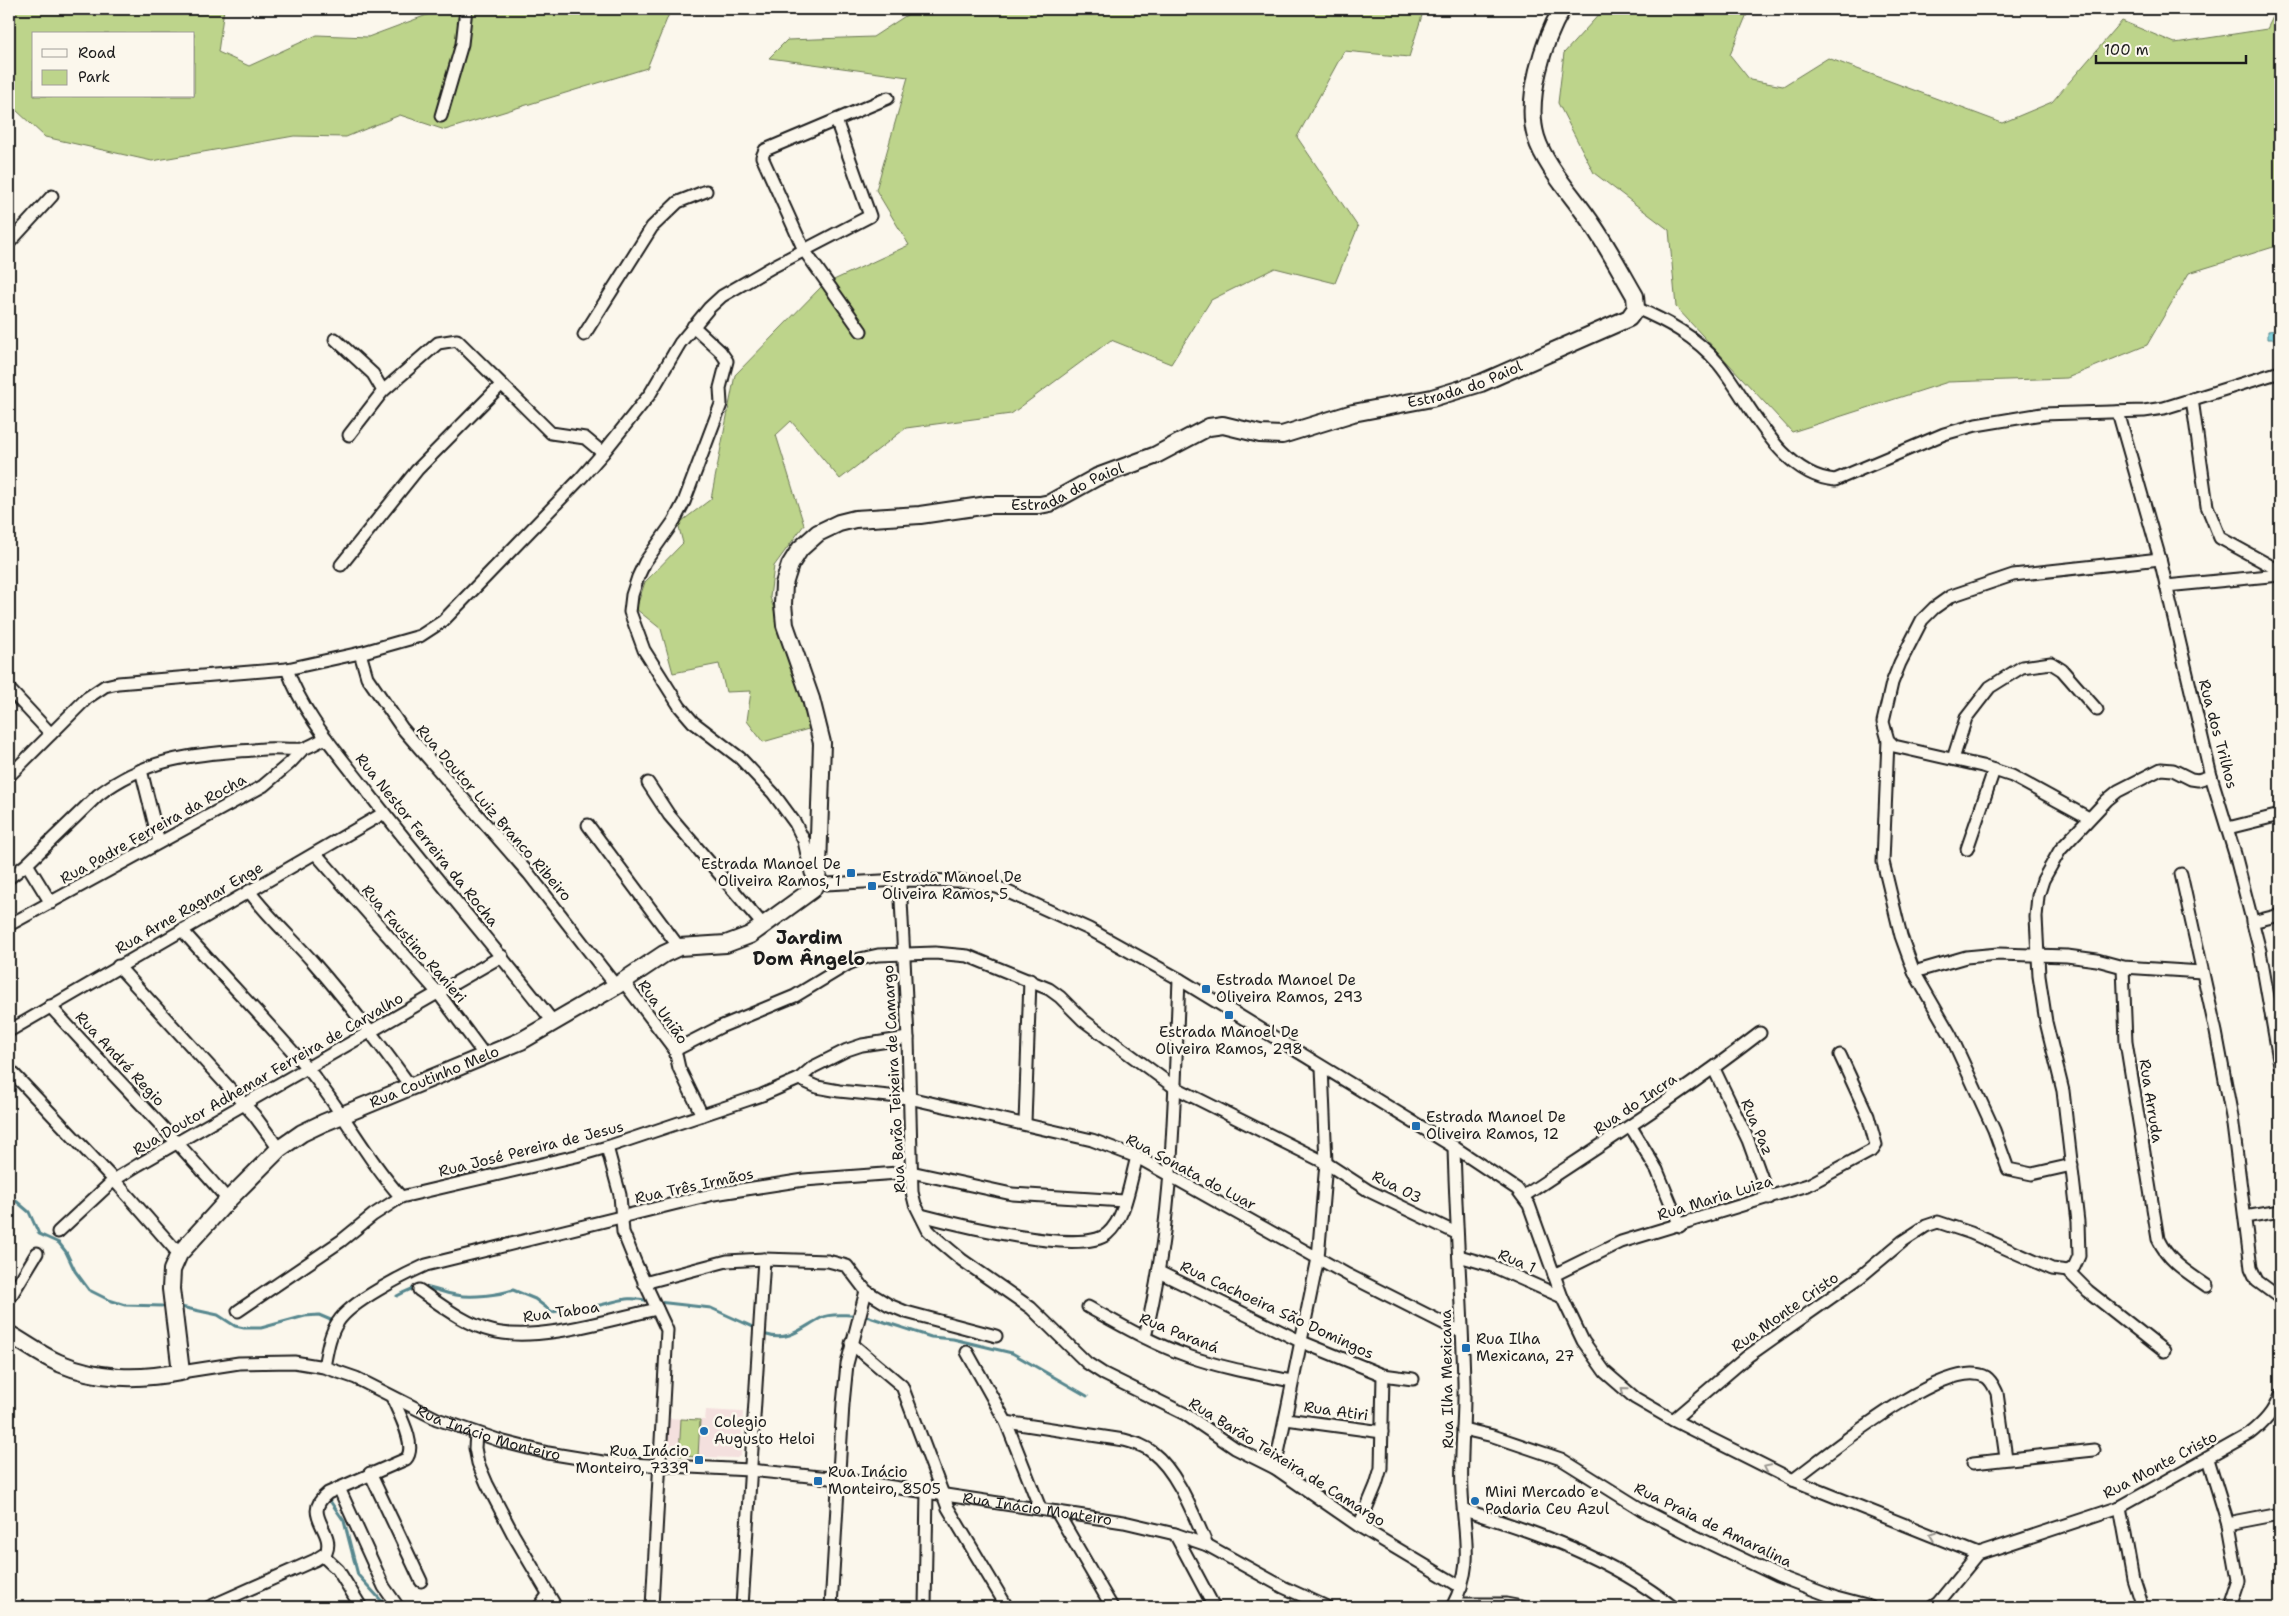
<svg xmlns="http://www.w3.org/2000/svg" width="2289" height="1616" font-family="'Shantell Sans',sans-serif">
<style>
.built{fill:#f4e0de}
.green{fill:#bdd48b;stroke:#6c7854;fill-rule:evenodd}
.water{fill:#7fcfda;stroke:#57878e}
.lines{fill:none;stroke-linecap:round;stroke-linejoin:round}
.stream{stroke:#57878e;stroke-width:3}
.street-casing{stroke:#1c1c1c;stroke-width:15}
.secondary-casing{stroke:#1c1c1c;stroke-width:20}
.street{stroke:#fbf7ec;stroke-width:11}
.secondary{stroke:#fbf7ec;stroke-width:16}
.oneway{stroke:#97948e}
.poi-dot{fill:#1f6fb2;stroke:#fbf7ec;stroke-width:2}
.labels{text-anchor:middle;stroke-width:5;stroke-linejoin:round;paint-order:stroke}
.street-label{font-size:15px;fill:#1c1c1c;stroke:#fbf7ec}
.poi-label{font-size:15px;fill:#1c1c1c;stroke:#fbf7ec;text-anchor:start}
.quarter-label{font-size:18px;font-weight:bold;fill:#1c1c1c;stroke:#fbf7ec}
</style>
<rect width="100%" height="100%" fill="#fbf7ec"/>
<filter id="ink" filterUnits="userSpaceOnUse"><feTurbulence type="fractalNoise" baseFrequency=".02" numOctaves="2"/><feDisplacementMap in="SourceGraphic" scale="10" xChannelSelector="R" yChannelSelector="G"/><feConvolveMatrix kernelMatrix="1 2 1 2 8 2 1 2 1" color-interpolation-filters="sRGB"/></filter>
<g filter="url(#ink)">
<path class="built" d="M706 1410 743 1412 741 1455 737 1458 669 1456 665 1453 667 1418 705 1420Z"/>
<path class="green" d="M9 9H224L218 52 249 66 317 35 368 37 443 9H671L647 68 445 130 400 115 346 137 294 136 152 161 45 137 16 110 9 116ZM34 34H194V96H34Z
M916 9H1424L1409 57 1344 51 1297 137 1358 227 1335 283 1275 268 1211 300 1171 364 1111 340 1011 414 906 428 840 479 791 421 776 435 804 525 774 566 770 597 812 728 763 742 747 721 751 691 726 692 719 664 673 673 661 629 636 609 645 582 683 543 678 524 711 499 735 375 823 285 909 245 876 190 908 77 769 58 787 40 873 37Z
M1604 9H1749L1730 55 1750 80 1783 86 1828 58 2002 123 2052 102 2122 21 2175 43 2267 29 2277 9H2280V245L2189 273 2147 345 2067 378 1948 382 1792 432 1676 307 1669 230 1594 173 1558 103 1564 53Z
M681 1419 700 1420 698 1457 679 1456Z"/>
<path class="water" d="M2280 330V339H2268V331Z"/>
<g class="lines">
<path class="stream" d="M9 1195 29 1212 39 1234 59 1243 66 1252 75 1271 89 1290 109 1300 125 1305 162 1306
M397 1296C427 1279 427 1290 456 1295 472 1298 498 1295 513 1290L535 1299 552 1312C567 1310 581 1308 595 1306 620 1302 623 1295 650 1301
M658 1302 711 1308 753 1327
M181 1307 218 1315 235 1326 244 1328H261L305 1316 319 1315 333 1321
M863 1315 931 1337 953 1339 1012 1353 1087 1396
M767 1335C789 1342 803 1327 821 1318 829 1313 843 1315 852 1315
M330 1501 344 1521 358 1575 387 1607"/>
<g class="street-casing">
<g id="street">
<path d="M441 116 462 44 466 9"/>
<path d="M9 243 52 196"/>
<path d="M1636 308C1667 321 1696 337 1718 363 1750 401 1778 475 1835 480L1944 434 1976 425 2042 414 2144 411 2164 408 2280 372"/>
<path d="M693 326 720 351 727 361 720 388 721 404 684 502 674 521 645 562 638 577 632 595 630 612 644 650 680 707 693 722 740 758 773 793 795 823 804 841 811 873 817 881 826 884 900 880 964 881 997 887 1089 929 1179 979 1454 1147 1517 1189 1529 1205 1562 1297 1583 1341 1605 1372 1635 1398 1673 1420 1793 1480 1978 1554"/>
<path d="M861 331 804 250 762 157 765 150 888 98"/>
<path d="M584 335 652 227 678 202 706 191"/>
<path d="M335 339 373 374 383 391 349 435"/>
<path d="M383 391 438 343 457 340 551 433 585 438 603 453"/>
<path d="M2192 399 2207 506 2220 538 2280 571"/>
<path d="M2118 412 2160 559 2211 776 2235 854 2260 951 2280 1065"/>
<path d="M341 565 417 470 501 385"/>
<path d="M2166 586 2280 575"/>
<path d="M360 653 367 677 402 728 529 874 616 986"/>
<path d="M287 669C304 717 340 755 370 795 430 872 494 946 554 1023"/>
<path d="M9 689 51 734"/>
<path d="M1888 740 1883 862 1901 936 1914 972 1951 1036 1994 1130 2008 1169 2032 1174 2072 1165"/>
<path d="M1953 759 1966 718 1990 687 2022 667 2051 663 2062 670 2097 710"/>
<path d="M141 770 159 842"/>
<path d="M9 776 87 698 105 686 118 683 287 669 360 653 420 636 443 621 581 478 603 453 650 394 680 343 709 308 722 296 774 266 870 216 836 120"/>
<path d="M648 783 669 815 764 926"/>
<path d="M2089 818 2012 776 1982 766 1894 746 1888 740 1883 722 1892 683 1900 663 1922 620 1934 608 1951 596 2013 575 2160 559"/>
<path d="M588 825 679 947"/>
<path d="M2228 828 2280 815"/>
<path d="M1967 849 1994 770"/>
<path d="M316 854 439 994 486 1057"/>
<path d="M27 864 51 903"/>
<path d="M2181 874 2216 1032 2232 1117 2251 1268 2257 1281 2280 1298"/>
<path d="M9 878 27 864 98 795C153 754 198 755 264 749 276 748 289 750 302 749 310 747 319 741 326 738"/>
<path d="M900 880 908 1038 912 1192 915 1204 928 1230 937 1239 962 1260 1031 1308 1087 1363 1104 1374 1185 1414 1235 1448 1275 1468 1359 1526 1461 1587"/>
<path d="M249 891C268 917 292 938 313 962 348 1002 380 1044 411 1087"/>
<path d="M2252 922 2280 915"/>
<path d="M9 925 263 786 290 763 303 749"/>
<path d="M182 930C223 977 267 1021 307 1068 342 1109 365 1157 401 1197"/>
<path d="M118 966 254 1115 279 1149"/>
<path d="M2123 967 2126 1042 2158 1239C2169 1262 2187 1272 2207 1286"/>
<path d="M1914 972 1966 957 1998 954 2067 956 2097 960 2123 967 2202 972"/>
<path d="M623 981 675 1050 679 1068 702 1115"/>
<path d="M50 1006C109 1072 171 1133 228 1200"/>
<path d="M9 1031 384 813"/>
<path d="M675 1050 720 1027 795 996 848 964 860 959 878 955 935 953 968 956 1049 989 1060 997 1083 1020 1174 1087 1326 1163 1369 1191 1456 1233"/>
<path d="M9 1069 114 1180 179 1254"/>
<path d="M1714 1069 1748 1140 1769 1198"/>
<path d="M799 1079 817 1087 839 1091 909 1098 1092 1140 1137 1157 1348 1275 1461 1332"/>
<path d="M1025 1123 1030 980"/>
<path d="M1631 1127 1657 1170 1680 1226"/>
<path d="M607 1147 620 1195 623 1232 636 1264 667 1330 652 1607"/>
<path d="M1524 1196C1604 1143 1684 1092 1760 1033"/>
<path d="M921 1215C955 1224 1081 1256 1107 1234 1126 1218 1130 1181 1137 1157"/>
<path d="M2245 1217 2280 1211"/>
<path d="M58 1232 114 1180 138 1165 502 956"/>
<path d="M1459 1256 1490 1265 1562 1297"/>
<path d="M2068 1271 2074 1267 2079 1256 2078 1222 2063 1091 2046 1022 2039 976 2036 917 2038 896 2043 880 2060 850 2107 800 2118 791 2161 769 2173 770 2191 779 2198 780 2211 776"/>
<path d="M1159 1272 1302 1342 1383 1375 1413 1379"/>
<path d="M1554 1275 1621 1242 1808 1185 1873 1150 1876 1145 1868 1116 1840 1055"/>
<path d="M644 1283 727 1261 764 1259 828 1261 847 1266 866 1291 889 1305 906 1312 996 1336"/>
<path d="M419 1290C441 1305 465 1324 492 1331 537 1343 611 1319 657 1309"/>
<path d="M9 1299 37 1253"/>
<path d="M1088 1307C1121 1325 1153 1344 1188 1356 1222 1368 1257 1374 1292 1381"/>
<path d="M238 1311 341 1241 373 1215 401 1197 576 1156 607 1147 762 1095 799 1079 813 1067 847 1050 862 1045 908 1038"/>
<path d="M1145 1337C1174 1220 1174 1098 1179 979"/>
<path d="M851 1343 902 1386 948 1508 1007 1607"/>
<path d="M967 1352 1006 1422 1040 1508"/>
<path d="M324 1367C327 1352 329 1335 338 1322 350 1302 404 1275 426 1265L714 1194 804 1180 911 1172 1012 1194 1124 1201"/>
<path id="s1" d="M181 1372 239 1363 294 1362 324 1367 356 1378 437 1419 504 1442 548 1453 609 1463 750 1470 840 1479 1124 1522 1175 1534 1207 1545 1283 1587 1327 1607"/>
<path d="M1286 1419 1382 1432"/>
<path d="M1673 1420 1748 1356 1860 1277 1903 1241 1926 1226 1938 1222 1971 1233 2052 1269 2068 1271 2088 1291 2164 1351"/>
<path d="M1006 1422 1124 1440C1134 1443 1144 1445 1152 1452 1178 1472 1194 1516 1207 1545"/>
<path d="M1463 1429 1493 1436 1561 1459 1641 1509 1688 1533 1778 1576 1836 1598 1870 1607"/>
<path d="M476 1433 475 1448 478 1463 487 1484 513 1534 556 1607"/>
<path d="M2208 1459 2228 1524 2238 1580 2229 1607"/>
<path d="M1973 1463 2094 1450"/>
<path d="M1275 1468 1318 1258 1326 1163 1322 1067"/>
<path d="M370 1473 421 1581"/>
<path d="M1793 1480C1826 1456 1946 1355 1986 1377 1992 1381 1994 1387 1997 1393L2006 1458"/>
<path d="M339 1488 384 1587 398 1607"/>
<path d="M2120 1507 2133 1579 2142 1607"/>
<path d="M1464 1510C1539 1533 1611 1558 1673 1607"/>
<path d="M1057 1512 1112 1607"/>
<path d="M2228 1524 2280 1514"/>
<path d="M1359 1526 1376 1485 1381 1468 1383 1375"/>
<path d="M1175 1534 1214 1607"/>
<path d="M323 1556 338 1570 361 1607"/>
<path d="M1454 1604H1506L1522 1607"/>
<path d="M209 1607 315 1560 326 1553C336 1530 300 1515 328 1493L406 1459C418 1446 398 1412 392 1397"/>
<path d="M539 1607 548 1595"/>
<path d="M742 1607 764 1259"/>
<path d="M831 1607 843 1404 847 1364 866 1291"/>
<path d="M925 1607 927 1491"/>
<path d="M1452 1607C1475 1564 1464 1537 1462 1492 1460 1456 1465 1419 1464 1382 1462 1304 1456 1225 1454 1147"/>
<path d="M1932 1607 1938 1603 1978 1554 2120 1507 2250 1434C2264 1423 2274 1412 2280 1395"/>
</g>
</g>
<g class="secondary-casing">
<g id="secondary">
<path id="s2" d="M9 1334C25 1343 42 1356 59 1363 99 1380 139 1380 181 1372L171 1289 172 1270 179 1254 228 1200 279 1149 302 1133 323 1123 521 1041 616 986 664 954 679 947 726 944 750 935 812 890 817 881 818 868 822 743 811 699 785 625 783 604 784 584 790 565 800 549 818 533 839 523 855 519 920 515 988 505H1040L1050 503 1097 477 1154 456 1209 427 1223 425 1260 434 1282 435 1353 413 1432 398 1481 383 1629 318 1636 308 1635 296C1621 272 1608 247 1592 224 1575 198 1545 167 1536 137 1525 100 1543 41 1562 9"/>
</g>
</g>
<use href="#street" class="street"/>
<use href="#secondary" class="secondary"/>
</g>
<defs><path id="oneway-chevron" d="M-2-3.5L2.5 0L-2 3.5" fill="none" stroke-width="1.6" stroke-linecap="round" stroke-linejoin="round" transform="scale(1.25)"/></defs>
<g class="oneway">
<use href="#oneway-chevron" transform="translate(1624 1390) rotate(-141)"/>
<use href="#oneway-chevron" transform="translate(1767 1468) rotate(-154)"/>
<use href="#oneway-chevron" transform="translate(1933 1536) rotate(-159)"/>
</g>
</g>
<g class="poi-dot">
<rect x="846" y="868" width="10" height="10" rx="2.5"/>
<rect x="867" y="881" width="10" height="10" rx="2.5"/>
<rect x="1201" y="984" width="10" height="10" rx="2.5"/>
<rect x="1224" y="1010" width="10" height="10" rx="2.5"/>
<rect x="1411" y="1121" width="10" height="10" rx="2.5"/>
<rect x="1461" y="1343" width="10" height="10" rx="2.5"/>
<circle cx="704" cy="1431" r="5"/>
<rect x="694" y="1455" width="10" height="10" rx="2.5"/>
<rect x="813" y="1476" width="10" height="10" rx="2.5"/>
<circle cx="1475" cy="1501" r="5"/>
</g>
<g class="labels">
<g class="street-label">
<text dy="5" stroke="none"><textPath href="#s2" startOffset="2099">Estrada do Paiol</textPath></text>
<text dy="5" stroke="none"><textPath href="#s2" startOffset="1679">Estrada do Paiol</textPath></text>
<text transform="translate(2218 734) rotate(75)" y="5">Rua dos Trilhos</text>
<text transform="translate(494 813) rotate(49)" y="5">Rua Doutor Luiz Branco Ribeiro</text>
<text transform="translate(153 829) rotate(-29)" y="5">Rua Padre Ferreira da Rocha</text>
<text transform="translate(427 840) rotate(51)" y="5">Rua Nestor Ferreira da Rocha</text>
<text transform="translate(189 908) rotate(-30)" y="5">Rua Arne Ragnar Enge</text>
<text transform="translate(414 944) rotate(49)" y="5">Rua Faustino Ranieri</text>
<text transform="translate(663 1012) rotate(55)" y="5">Rua União</text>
<text transform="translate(120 1059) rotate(47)" y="5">Rua André Regio</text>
<text transform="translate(268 1074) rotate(-30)" y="5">Rua Doutor Adhemar Ferreira de Carvalho</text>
<text dy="5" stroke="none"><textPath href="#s2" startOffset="619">Rua Coutinho Melo</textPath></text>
<text transform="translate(894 1079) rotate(-93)" y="5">Rua Barão Teixeira de Camargo</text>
<text transform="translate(2151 1101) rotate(81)" y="5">Rua Arruda</text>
<text transform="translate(1635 1104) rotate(-34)" y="5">Rua do Incra</text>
<text transform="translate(1757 1127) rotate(67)" y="5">Rua Paz</text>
<text transform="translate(531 1149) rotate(-14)" y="5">Rua José Pereira de Jesus</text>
<text transform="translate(1191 1172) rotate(28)" y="5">Rua Sonata do Luar</text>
<text transform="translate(694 1186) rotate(-12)" y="5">Rua Três Irmãos</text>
<text transform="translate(1397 1187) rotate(27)" y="5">Rua 03</text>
<text transform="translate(1715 1198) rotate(-17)" y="5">Rua Maria Luiza</text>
<text transform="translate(1517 1261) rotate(23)" y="5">Rua 1</text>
<text transform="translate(1277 1310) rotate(25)" y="5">Rua Cachoeira São Domingos</text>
<text transform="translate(561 1312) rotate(-8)" y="5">Rua Taboa</text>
<text transform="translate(1785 1312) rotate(-35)" y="5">Rua Monte Cristo</text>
<text transform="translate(1179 1333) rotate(22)" y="5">Rua Paraná</text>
<text transform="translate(1447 1379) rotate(-91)" y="5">Rua Ilha Mexicana</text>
<text transform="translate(1336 1411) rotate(8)" y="5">Rua Atiri</text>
<text dy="5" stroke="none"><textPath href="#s1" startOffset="322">Rua Inácio Monteiro</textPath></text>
<text transform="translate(1287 1462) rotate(32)" y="5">Rua Barão Teixeira de Camargo</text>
<text transform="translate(2160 1465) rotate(-28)" y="5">Rua Monte Cristo</text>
<text dy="5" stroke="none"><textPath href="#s1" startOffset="878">Rua Inácio Monteiro</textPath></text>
<text transform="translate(1713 1525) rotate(26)" y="5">Rua Praia de Amaralina</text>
</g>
<g class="poi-label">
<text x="841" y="869" text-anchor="end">Estrada Manoel De<tspan x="841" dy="17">Oliveira Ramos, 1</tspan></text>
<text x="882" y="882">Estrada Manoel De<tspan x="882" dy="17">Oliveira Ramos, 5</tspan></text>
<text x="1216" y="985">Estrada Manoel De<tspan x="1216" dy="17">Oliveira Ramos, 293</tspan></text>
<text x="1229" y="1037" text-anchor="middle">Estrada Manoel De<tspan x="1229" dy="17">Oliveira Ramos, 298</tspan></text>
<text x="1426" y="1122">Estrada Manoel De<tspan x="1426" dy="17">Oliveira Ramos, 12</tspan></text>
<text x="1476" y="1344">Rua Ilha<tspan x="1476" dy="17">Mexicana, 27</tspan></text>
<text x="714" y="1427">Colegio<tspan x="714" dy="17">Augusto Heloi</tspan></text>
<text x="689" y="1456" text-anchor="end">Rua Inácio<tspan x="689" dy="17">Monteiro, 7339</tspan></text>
<text x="828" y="1477">Rua Inácio<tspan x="828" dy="17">Monteiro, 8505</tspan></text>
<text x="1485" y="1497">Mini Mercado e<tspan x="1485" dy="17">Padaria Ceu Azul</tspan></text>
</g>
<g class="quarter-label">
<text x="809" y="944">Jardim<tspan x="809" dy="21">Dom Ângelo</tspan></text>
</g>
</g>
<rect width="2289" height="1616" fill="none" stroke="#fbf7ec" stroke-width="30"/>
<rect x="15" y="15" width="2259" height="1586" fill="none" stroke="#1c1c1c" stroke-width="2" filter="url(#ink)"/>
<rect x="32" y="32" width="162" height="65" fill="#fbf7ec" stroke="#a29f99"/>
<rect x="42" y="49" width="25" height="8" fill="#fbf7ec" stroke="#a29f99"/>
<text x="78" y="58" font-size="15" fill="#1c1c1c">Road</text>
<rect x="42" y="70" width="25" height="15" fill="#bdd48b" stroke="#a29f99"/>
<text x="78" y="82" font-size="15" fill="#1c1c1c">Park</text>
<path d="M2096 55v8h150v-8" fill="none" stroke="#1c1c1c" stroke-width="2.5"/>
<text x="2104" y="55" font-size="15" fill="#1c1c1c" stroke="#fbf7ec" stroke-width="4" paint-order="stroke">100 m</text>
</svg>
